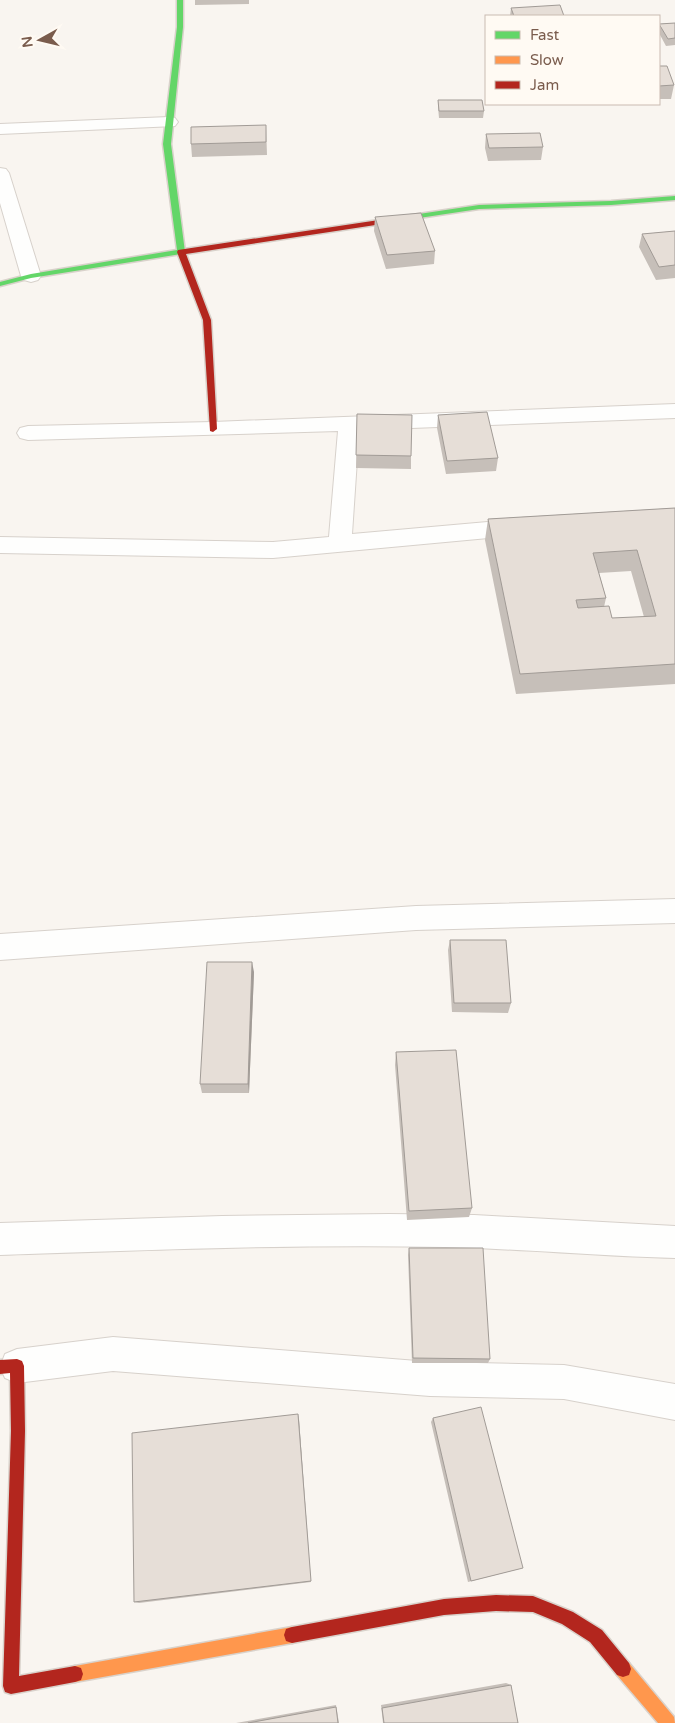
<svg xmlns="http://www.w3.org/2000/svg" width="675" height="1723" font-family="'Varela Round',sans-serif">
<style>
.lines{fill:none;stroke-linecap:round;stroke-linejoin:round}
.street-casing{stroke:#d7d1cb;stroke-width:2}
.fast-casing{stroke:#d9d2cb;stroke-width:3}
.slow-casing{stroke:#d9d2cb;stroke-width:3}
.jam-casing{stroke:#d9d2cb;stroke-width:3}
.street{fill:#fefefd;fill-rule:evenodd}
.fast{fill:#63d668;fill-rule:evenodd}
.slow{fill:#ff974d;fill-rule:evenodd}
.jam{fill:#b3261e;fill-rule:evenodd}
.wall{fill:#c6bfb9;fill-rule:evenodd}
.shaded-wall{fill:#a19b96}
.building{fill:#e6ded7;stroke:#a19b96;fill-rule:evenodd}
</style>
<rect width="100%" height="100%" fill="#f9f5f0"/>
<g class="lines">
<g class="street-casing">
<path id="street" d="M169 117 175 118 178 122 175 126 0 134V124Z
M0 168 6 169 9 173 41 276 38 280 31 282 24 280 21 276 0 203Z
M675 404V418L359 430 352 534 522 519 530 521 533 527 530 533 522 535 273 558 0 553V537L273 542 329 537 338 431 28 440 20 438 17 433 20 428 28 426 213 422Z
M675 899V923L416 930 0 960V934L416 906Z
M389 1214 474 1215 675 1226V1258C598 1256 522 1249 445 1247 297 1244 148 1250 0 1255V1223L222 1216Z
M113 1337 430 1362 564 1365 675 1384V1420L564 1399 430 1396 113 1371 17 1383 5 1378 0 1367 5 1354 17 1349Z"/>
</g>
<g class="fast-casing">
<path id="fast" d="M177 0H183V27L171 144 185 252 181 254 31 278 0 286V282L31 274 177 250 163 144 177 27Z
M675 196V200L611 205 479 209 379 224 375 222 379 220 479 205 611 201Z"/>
</g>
<g class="slow-casing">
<path id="slow" d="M292 1627 298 1629 300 1635 298 1641 292 1643 75 1682 69 1680 67 1674 69 1668 75 1666Z
M623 1661 629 1663 674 1717 675 1723H658L617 1675 615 1669 617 1663Z"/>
</g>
<g class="jam-casing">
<path id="jam" d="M379 220H382V224L186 254 211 320 217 429 213 432 210 431 203 320 177 252 178 250Z
M17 1359 22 1361 24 1366 25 1431 19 1676 75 1666 81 1668 83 1674 81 1680 75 1682 11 1694 5 1692 3 1686 11 1431 10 1373 0 1374V1360Z
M496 1595 533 1596 573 1612 602 1630 629 1663 631 1669 629 1675 623 1677 617 1675 590 1642 562 1624 533 1612 496 1611 444 1615 292 1643 286 1641 284 1635 286 1629 292 1627 444 1599Z"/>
</g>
<use href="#street" class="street"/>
<use href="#fast" class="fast"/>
<use href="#slow" class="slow"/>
<use href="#jam" class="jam"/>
</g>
<path class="wall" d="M195 0H249V4L195 5Z
M511 8 564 16H510Z
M675 23V45L666 46 659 33V24Z
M659 66 674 85 671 99H659Z
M438 100 484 111 483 118H439L438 107Z
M266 125 267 155 192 157 191 144Z
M486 134 543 147 541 160 488 161 485 148Z
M375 217 435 251 434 264 386 269 374 231Z
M675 231V278L656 280 639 247 642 234Z
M357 414 411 456V469L356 468Z
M438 415 498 458 496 471 446 474 437 428Z
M675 508V684L516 694 485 540 488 519ZM631 571 644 617 612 618 604 607 606 598 599 573Z
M450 940 511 1003 508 1013 452 1012 448 950Z
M254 972 249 1093H202L200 1084Z
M396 1052 472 1208 469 1217 407 1220 395 1065Z
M409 1248 490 1359 488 1363H412L408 1255Z
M298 1414 311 1582 139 1603 134 1602Z
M433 1418 519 1569 468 1582 431 1422Z
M506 1683 511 1685 518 1723H383L381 1705Z
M336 1705 339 1723H236Z"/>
<path class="shaded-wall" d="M252 962 254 972 249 1093 248 1084Z
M298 1414 299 1419 311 1582V1581Z"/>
<path class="building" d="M560 5 564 16H514L511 8Z
M675 23V38L668 39 659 24Z
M659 66H667L674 85 659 86Z
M438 100H482L484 111H439Z
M266 125V142L191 144V127Z
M540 133 543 147 489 148 486 134Z
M421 213 435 251 387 255 375 217Z
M675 231V265L659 267 642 234Z
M487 412 498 458 447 461 438 415Z
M357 414 412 415 411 456 356 455Z
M675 508V664L520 674 488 519ZM637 550 656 616 612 618 609 606 578 608 576 600 606 598 593 553Z
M450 940H506L511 1003H454Z
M207 962H252L248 1084H200Z
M456 1050 472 1208 409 1211 396 1052Z
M409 1248H483L490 1359 413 1358Z
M481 1407 523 1568 471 1581 433 1418Z
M298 1414 311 1581 134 1602 132 1433Z
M511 1685 518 1723H384L382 1708Z
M336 1707 338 1723H248Z"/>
<rect x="485" y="15" width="175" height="90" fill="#fffaf3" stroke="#cabbb1"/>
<rect x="495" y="31" width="25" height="8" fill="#63d668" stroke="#cabbb1"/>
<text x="530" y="40" font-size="15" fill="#7a5c4d">Fast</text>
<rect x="495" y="56" width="25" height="8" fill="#ff974d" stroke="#cabbb1"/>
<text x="530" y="65" font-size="15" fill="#7a5c4d">Slow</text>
<rect x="495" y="81" width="25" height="8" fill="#b3261e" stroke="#cabbb1"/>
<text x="530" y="90" font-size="15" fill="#7a5c4d">Jam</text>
<g transform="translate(40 40) rotate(262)" stroke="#fffaf3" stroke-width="4" paint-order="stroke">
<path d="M0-4L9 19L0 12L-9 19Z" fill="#7a5c4d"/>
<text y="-8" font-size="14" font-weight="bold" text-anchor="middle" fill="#7a5c4d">N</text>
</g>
</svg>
